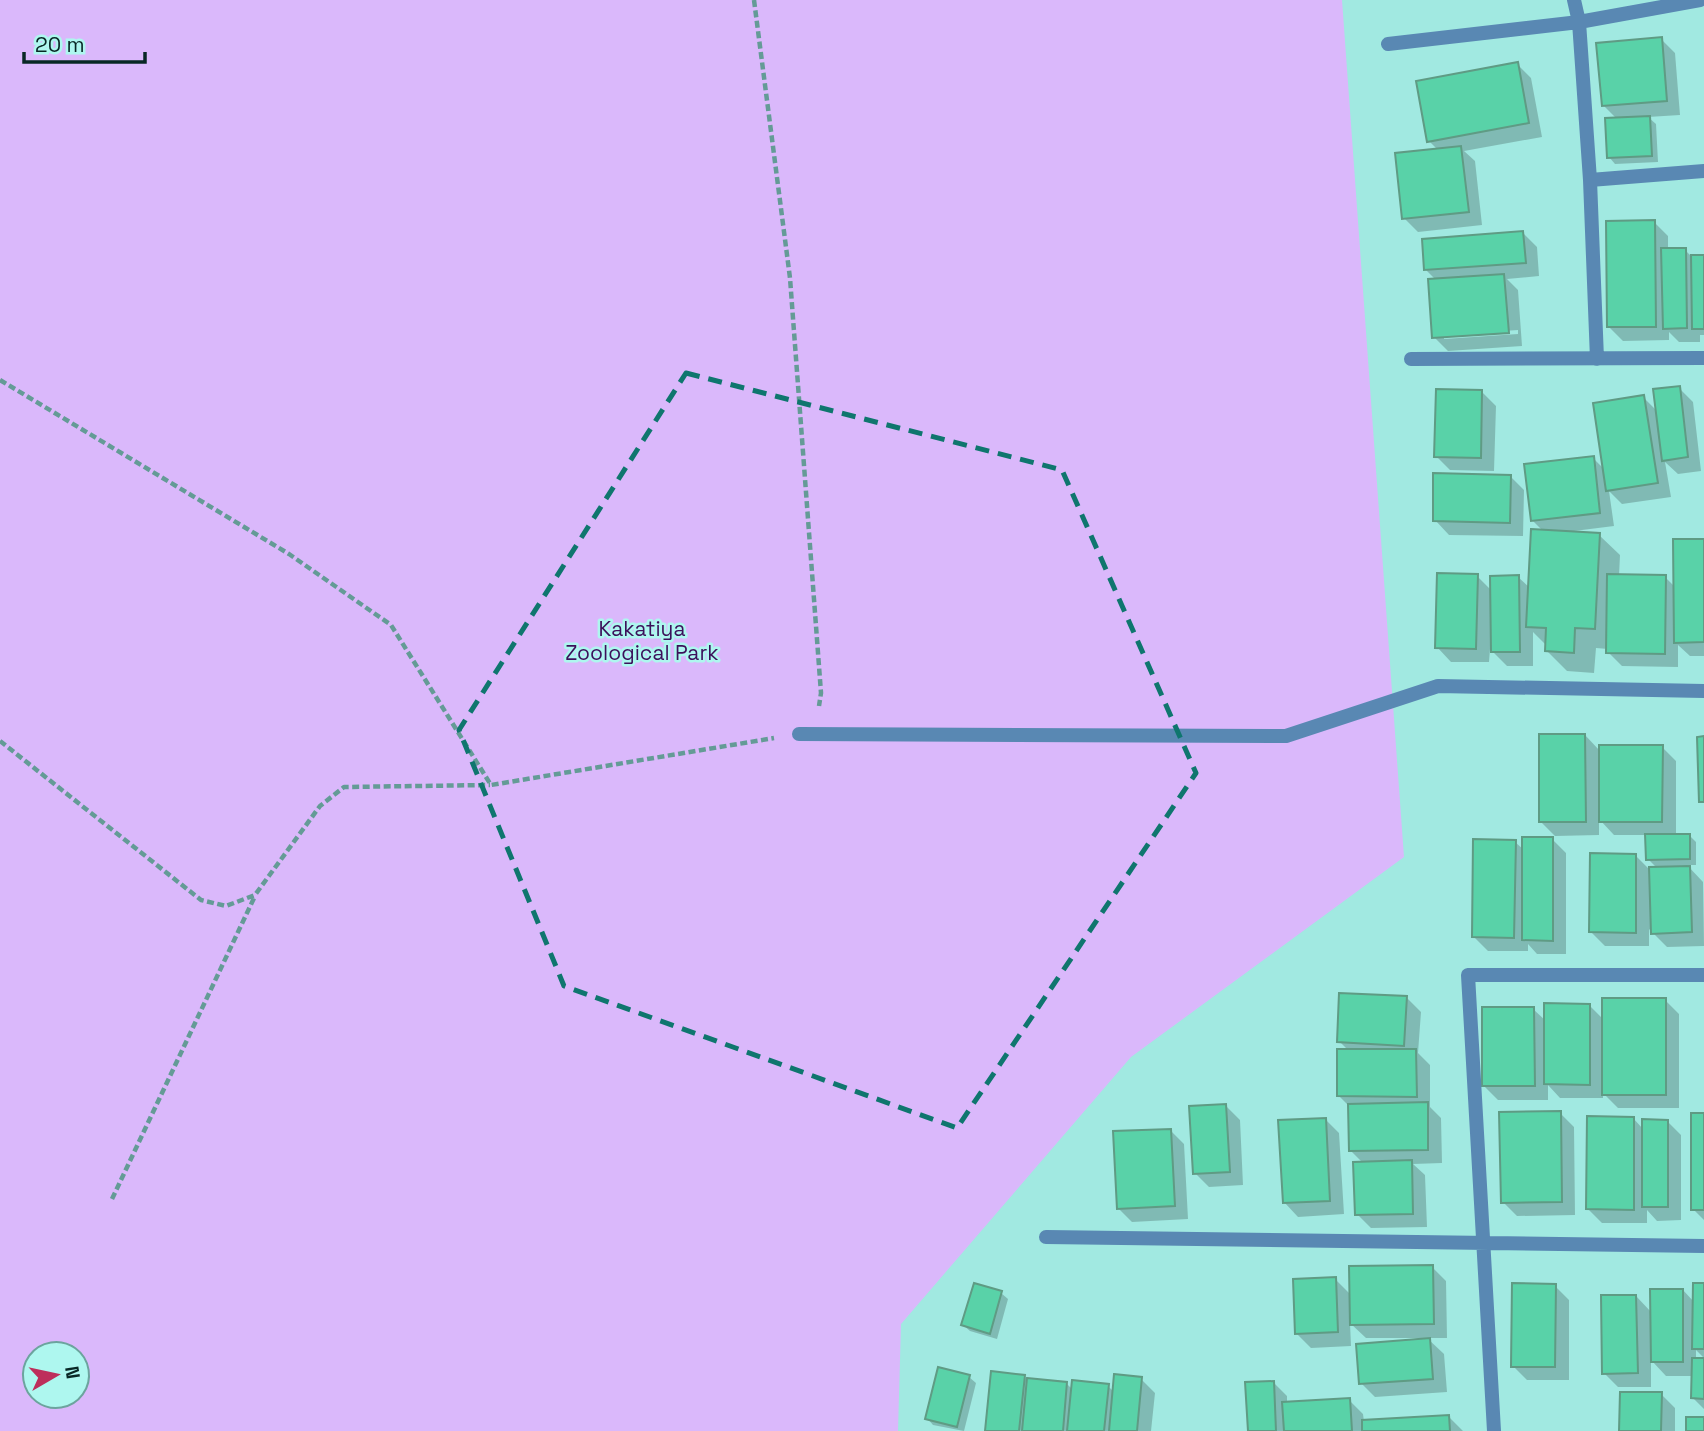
<svg xmlns="http://www.w3.org/2000/svg" width="1704" height="1431" font-family="'Space Grotesk',sans-serif">
<style>
.green{fill:#dab8fb;fill-rule:evenodd}
.shadow{fill:#0003;fill-rule:evenodd}
.building{fill:#59d2a8;stroke:#5f9b84;stroke-width:2}
.lines{fill:none;stroke-linecap:round;stroke-linejoin:round}
.path{stroke:#649b96;stroke-width:4.5;stroke-dasharray:7 3.5;stroke-linecap:butt}
.street{stroke:#5988b3;stroke-width:14}
.marked{fill:none;stroke:#0f766e;stroke-width:5;stroke-dasharray:14 9;stroke-linejoin:round}
.labels{text-anchor:middle;stroke-width:5;stroke-linejoin:round;paint-order:stroke}
.park-label{font-size:21px;fill:#3c105a;stroke:#aef7ef}
</style>
<rect width="100%" height="100%" fill="#a1e9e1"/>
<path class="green" d="M0 0H1342L1404 857 1131 1057 901 1324 898 1431H0ZM35 1354H77V1396H35Z"/>
<path class="shadow" d="M1661 39 1675 53 1680 115 1648 117 1656 124 1658 162 1615 164 1609 157 1617 119 1603 105Z
M1517 64 1531 78 1542 137 1464 151 1475 161 1482 225 1418 232 1404 218 1438 150 1429 141Z
M1654 222 1668 236V250H1685L1692 257 1704 256V335H1700V342H1679L1669 332V340L1623 341 1609 327Z
M1523 233 1537 247 1539 276 1507 279 1518 290 1522 346 1448 351 1434 337 1436 280 1426 270ZM1518 330V334L1444 339V335Z
M1679 388 1693 402 1701 471 1678 474 1665 462 1671 497 1622 504 1609 491 1614 526 1574 531V533L1599 535 1620 555 1619 576 1665 577 1675 587 1704 540V656H1690L1678 645V667L1622 666 1608 652V649L1596 648 1594 673 1567 671 1546 650 1547 646 1533 632V666H1507L1490 649 1489 662H1451L1437 647 1477 576 1492 591 1518 577 1530 588 1543 531 1532 520 1593 458 1605 470 1643 397 1657 411Z
M1482 392 1496 406 1494 471 1450 470 1436 456Z
M1510 476 1524 490 1523 536 1449 535 1435 520Z
M1585 735 1600 751 1662 747 1676 761V836L1689 835 1696 842V865H1687L1703 882 1704 946 1667 947 1649 929V946H1605L1591 932 1635 855 1648 868H1657L1648 859 1647 835H1614L1599 819V835L1555 836 1541 822Z
M1552 839 1566 853V954H1537L1528 944V951H1488L1474 937 1515 842 1524 850Z
M1407 998 1421 1012 1418 1053 1430 1065V1107L1441 1118 1442 1163 1413 1164 1425 1175 1427 1227 1371 1228 1357 1214 1363 1163 1351 1151 1350 1107 1339 1096 1348 1050 1339 1041Z
M1665 1000 1679 1014V1108H1618L1603 1093V1098H1560L1548 1085V1100H1498L1484 1086 1533 1009 1546 1021 1590 1006 1604 1020Z
M1226 1106 1240 1120 1243 1185 1209 1187 1195 1173Z
M1560 1113 1574 1127 1575 1215 1517 1216 1503 1202Z
M1704 1114V1220L1693 1209Z
M1633 1118 1643 1129 1667 1121 1681 1135V1220L1657 1221 1647 1210V1223H1602L1588 1209Z
M1325 1119 1339 1133 1344 1214 1298 1217 1284 1202Z
M1170 1130 1184 1144 1188 1219 1132 1222 1118 1208Z
M1432 1267 1446 1281 1447 1338H1427L1444 1354 1447 1392 1375 1397 1361 1383 1420 1341V1338H1366L1350 1323 1351 1346 1311 1348 1297 1334 1335 1279 1351 1295Z
M1704 1285V1358L1696 1350V1359L1704 1360V1409L1693 1398 1694 1376H1666L1651 1360V1387H1618L1604 1373 1636 1296 1652 1313 1683 1290 1694 1302Z
M1555 1286 1569 1300V1380H1527L1513 1366Z
M1001 1293 1008 1299 997 1339 970 1331 963 1325Z
M1024 1376 1028 1380 1066 1383 1072 1389 1108 1386 1114 1392 1141 1379 1155 1393 1151 1431H987Z
M969 1377 976 1383 964 1431 933 1425 927 1418Z
M1273 1382 1287 1396V1403L1349 1400 1363 1414 1364 1422 1449 1417 1463 1431H1250Z
M1661 1394 1675 1408V1431H1621Z"/>
<path class="building" d="M1662 37 1667 101 1602 106 1596 43Z
M1518 62 1529 123 1427 142 1416 81Z
M1650 116 1652 156 1607 158 1605 118Z
M1461 146 1469 212 1402 219 1395 153Z
M1655 220 1656 327H1607L1606 221Z
M1523 231 1526 263 1424 270 1422 239Z
M1661 248H1686L1687 328 1663 329Z
M1691 255H1704V329H1692Z
M1504 274 1509 333 1432 338 1428 279Z
M1680 386 1688 457 1662 461 1653 389Z
M1436 389 1482 390 1481 458 1434 457Z
M1644 395 1658 483 1606 491 1593 403Z
M1594 456 1600 513 1531 521 1524 464Z
M1433 473 1511 475 1510 523 1433 521Z
M1531 529 1600 533 1595 629 1575 628 1574 653 1545 651 1546 628 1526 627Z
M1673 539H1704V642L1674 643Z
M1437 573 1478 574 1476 649 1435 648Z
M1607 574 1666 575 1665 654 1606 653Z
M1519 575 1520 652H1491L1490 576Z
M1539 734H1585L1586 822H1539Z
M1704 736V802H1699L1697 737Z
M1599 745H1663L1662 822H1599Z
M1645 834H1690V859L1646 860Z
M1522 837H1553V941L1522 940Z
M1473 839 1516 840 1514 938 1472 937Z
M1590 853 1636 854V933L1589 932Z
M1690 866 1692 932 1651 934 1649 867Z
M1339 993 1407 996 1404 1046 1337 1042Z
M1602 998H1666V1095H1602Z
M1544 1003 1590 1004V1085L1544 1084Z
M1482 1007H1534L1535 1086H1482Z
M1337 1049H1416L1417 1097 1337 1096Z
M1428 1102V1150L1349 1151 1348 1104Z
M1226 1104 1230 1172 1193 1174 1189 1106Z
M1561 1111 1562 1202 1501 1203 1499 1112Z
M1691 1113H1704V1210H1691Z
M1587 1116 1634 1117V1210L1586 1209Z
M1326 1118 1330 1201 1283 1203 1278 1120Z
M1642 1119 1668 1120V1207H1642Z
M1171 1129 1175 1206 1117 1209 1113 1131Z
M1412 1160 1413 1214 1355 1215 1353 1162Z
M1433 1265 1434 1324 1350 1325 1349 1266Z
M1336 1277 1338 1332 1295 1334 1293 1279Z
M974 1283 1002 1291 990 1334 961 1325Z
M1512 1283 1556 1284 1555 1367H1511Z
M1693 1283H1704V1349H1692Z
M1650 1289H1683V1362H1651Z
M1601 1295H1636L1638 1373 1602 1374Z
M1430 1338 1433 1379 1359 1384 1356 1344Z
M1692 1358H1704V1399L1691 1398Z
M938 1367 970 1375 957 1427 925 1419Z
M991 1371 1025 1375 1019 1431H985Z
M1114 1374 1142 1377 1137 1431H1109Z
M1027 1378 1067 1382 1063 1431H1022Z
M1072 1380 1109 1384 1104 1431H1067Z
M1274 1381 1276 1431H1248L1245 1382Z
M1620 1392H1662L1661 1431H1619Z
M1350 1398 1352 1431H1284L1282 1402Z
M1449 1415 1450 1431H1362V1420Z
M1686 1417H1704V1431H1686Z"/>
<g class="lines">
<path class="path" d="M754 0 790 278 821 693 819 706
M0 380 289 554 391 625 491 785 774 738
M0 741 201 900 226 906 255 895 320 806 344 787 490 785
M112 1199 255 896"/>
<path class="street" d="M1574 0 1579 22 1590 180 1597 359
M1388 44 1579 22 1700 0
M1590 180 1704 171
M1411 359 1704 358
M799 734 1286 736 1438 686 1704 691
M1046 1237 1704 1246
M1494 1431 1468 975H1704"/>
</g>
<path class="marked" d="M686 373 1062 470 1196 773 957 1128 564 986 459 730Z"/>
<g class="labels">
<g class="park-label">
<text x="642" y="636">Kakatiya<tspan x="642" dy="24">Zoological Park</tspan></text>
</g>
</g>
<g transform="translate(56 1375) rotate(81)"><circle r="33" fill="#aef7ef" stroke="#6ca49e" stroke-width="2"/>
<path d="M0-5L12 26L0 18L-12 26Z" fill="#bd2e5b"/>
<text y="-10" font-size="19" font-weight="bold" text-anchor="middle" fill="#082725">N</text>
</g>
<path d="M24 52v10h121v-10" fill="none" stroke="#082725" stroke-width="3.5"/>
<text x="35" y="52" font-size="21" fill="#082725" stroke="#aef7ef" stroke-width="5" paint-order="stroke">20 m</text>
</svg>
